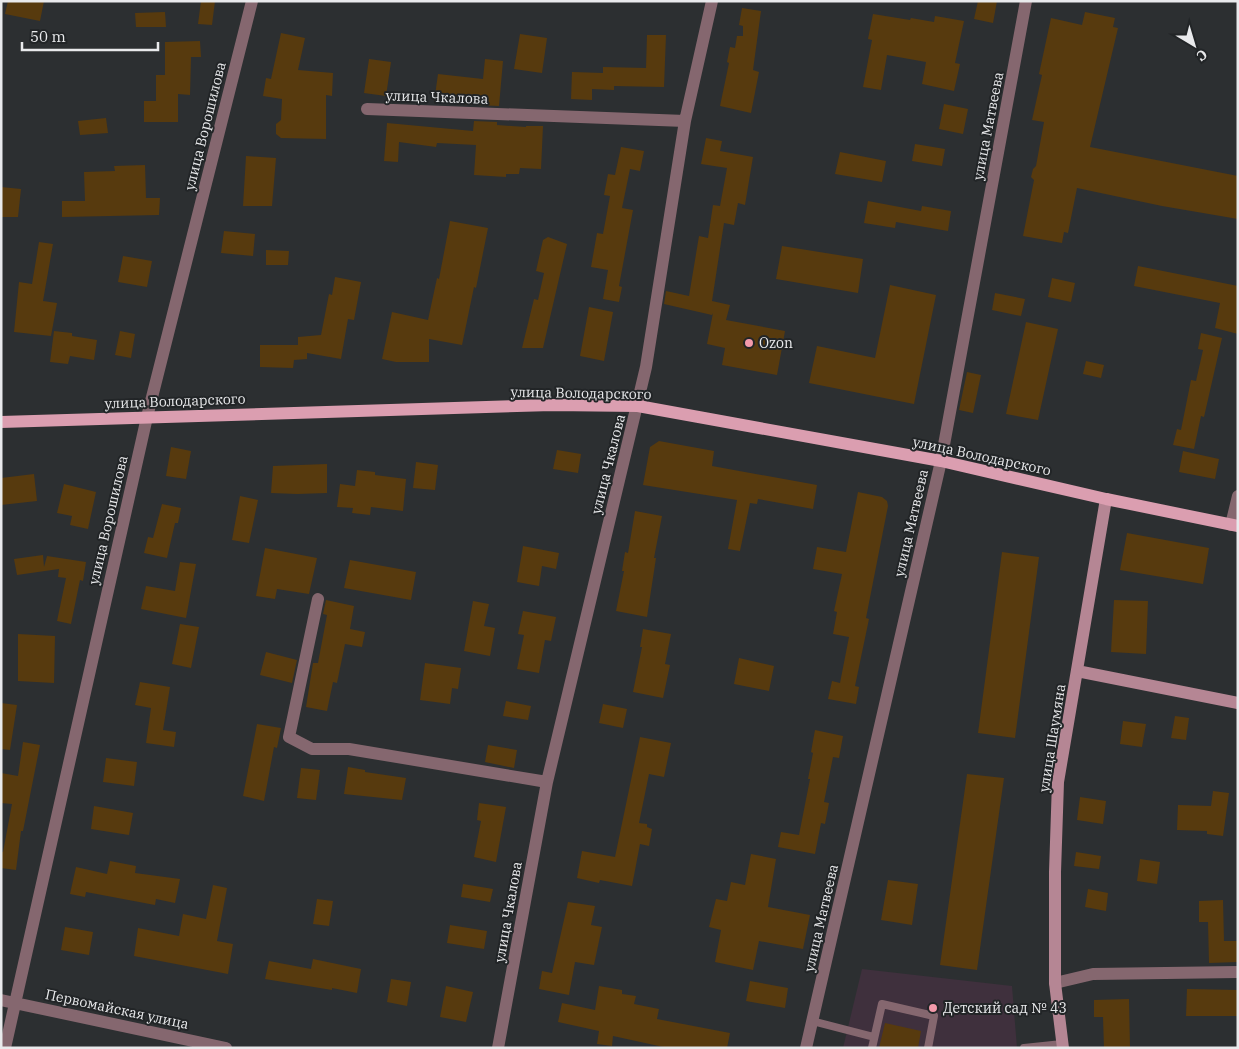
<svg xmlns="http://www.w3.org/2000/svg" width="1239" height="1049" font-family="'IBM Plex Serif',serif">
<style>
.education{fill:#3f303d}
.building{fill:#573a0e}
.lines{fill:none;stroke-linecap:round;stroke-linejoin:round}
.lane{stroke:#85676f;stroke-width:8}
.street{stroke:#85676f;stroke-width:12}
.secondary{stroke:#b58694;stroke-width:12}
.primary{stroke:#db9eb0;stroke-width:12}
.poi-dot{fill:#f39aab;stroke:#222527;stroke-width:2}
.labels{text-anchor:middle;stroke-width:4;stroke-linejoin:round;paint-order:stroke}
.street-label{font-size:14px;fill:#e9eaec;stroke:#222527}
.poi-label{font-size:14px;fill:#e9eaec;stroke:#222527;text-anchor:start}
</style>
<rect width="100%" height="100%" fill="#2c2f31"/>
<path class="education" d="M862 969 1012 986 1017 1048H843Z"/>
<path class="building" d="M8 1H44L40 21 5 14Z
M201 1H215L212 25 198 24Z
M978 1H997L993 23 974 19Z
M742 8 761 11 753 70 759 72 751 113 720 106 729 63 727 62 730 47 735 48 737 36H743V26L739 25Z
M165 12 166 27H136L135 13Z
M1085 12 1115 18 1113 27 1118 28 1090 147 1238 176V219L1162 206 1077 188 1068 233 1064 232 1062 243 1023 236 1034 180 1031 177 1033 169 1036 166 1044 122 1032 120 1042 75 1039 74 1051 18 1082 25Z
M873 14 910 20 911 18 934 22 935 16 964 21 955 63 960 64 954 91 922 84 926 62 887 55 881 90 863 87 872 40 868 39Z
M281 33 305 38 298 70 333 73 332 96 326 95V139L281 138 276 134V124L281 120 282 99 263 96 266 78 271 79Z
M520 34 547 38 542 73 514 69Z
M647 35H666L664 87 614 86V90L592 89V100L571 99 572 72 603 73V67L646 68Z
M200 41 201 57H191L190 95 178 94V122H144V101H156V75H165V42Z
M369 59 391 62 386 96 364 93Z
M485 59 503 61 499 106 434 103 438 74 483 79Z
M944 104 968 109 963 134 939 129Z
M106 118 108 133 80 135 78 121Z
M474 121 497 122V125L526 127V126H543L541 169 520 168 519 174H506V177L474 175 476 145 437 143 436 147 399 142 398 162 384 161 387 123 473 131Z
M706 138 722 141 720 151 753 157 745 205 738 203 734 225 724 223 712 301 730 305 726 320 785 331 777 375 722 365 725 348 707 344 713 313 712 315 664 304 666 291 689 296 699 236 708 238 713 205 720 206 727 168 701 164Z
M915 144 945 149 942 166 912 161Z
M621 147 644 151 640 171 630 169 622 208 633 210 619 286 622 287 619 302 603 299 608 270 591 267 597 233 603 234 610 196 604 195 608 174 615 175Z
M840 152 886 161 882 182 835 174Z
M246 156 276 158 272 206H243Z
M145 165 146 198H160L159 215 62 217V201H85L84 172 115 171 114 166Z
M1 187 21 189 18 217H1Z
M868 201 921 211 922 206 951 211 948 231 896 222 895 228 864 223Z
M450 221 488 228 476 288 474 287 462 345 429 339V362H396L382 359 392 312 428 320 437 278 439 279Z
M224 231 255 234 253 256 221 253Z
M548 237 567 244 543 348H522L534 299 538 300 544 273 536 271 543 240Z
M39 242 53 244 43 301 57 303 51 336 14 332 19 282 32 284Z
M782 246 863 259 858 293 776 279Z
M266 250 289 251 288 265H266Z
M123 256 152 261 147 287 118 282Z
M1138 266 1238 286V334L1215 328 1220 303 1134 286Z
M335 277 361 282 354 320 348 319 341 359 307 353V359L294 360 293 368 260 367V345H298V337L321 335 329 294 332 295Z
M1052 278 1075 283 1071 302 1048 297Z
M890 285 936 295 914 404 809 383 817 346 875 358Z
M995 293 1025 299 1021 316 992 310Z
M589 307 613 312 604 361 580 356Z
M1026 322 1058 329 1038 420 1006 414Z
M54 331 72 333V336L97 340 94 360 70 356 68 364 50 362Z
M120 331 135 334 131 358 115 355Z
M1201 333 1222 338 1204 417 1201 416 1194 449 1173 445 1177 429 1181 430 1191 380 1196 381 1203 350 1198 349Z
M1086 361 1104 365 1101 378 1083 374Z
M967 372 981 375 973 413 959 410Z
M659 441 714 451 712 466 817 485 813 509 758 499 757 504 750 503 740 551 728 549 737 500 643 485 650 447Z
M171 447 191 451 186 479 166 476Z
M557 450 581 454 578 473 553 469Z
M1183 451 1219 459 1215 479 1179 472Z
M416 462 438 465 435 490 413 488Z
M327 464V493L297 494 271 493 273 466Z
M357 470 375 472V475L406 479 403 511 371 507 370 515 352 513 353 508 337 507 340 484 355 486Z
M34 474 37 501 1 505V478Z
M64 484 96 492 88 529 70 525 72 516 57 513Z
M858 492 882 497 887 501 888 506 866 618 869 619 855 686 859 687 856 704 828 699 832 681 840 683 849 637 833 634 837 612 834 611 842 574 813 569 817 547 846 552Z
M240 496 258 500 249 543 232 540Z
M162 504 181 508 178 523H175L167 558 144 553 148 537 153 538Z
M635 511 662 516 654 558H656L647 617 616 611 624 571H622L625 552 628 553Z
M1127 533 1209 548 1203 584 1120 570Z
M523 546 559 553 556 569 542 566 539 586 517 582Z
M265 548 317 558 309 594 277 589 275 599 256 596Z
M1002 552 1039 557 1015 738 978 733Z
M43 555 44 567 47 556 86 562 83 581 80 580 71 624 57 621 66 578 58 577 59 569 17 575 14 559Z
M350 560 416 572 411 600 344 588Z
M180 562 196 564 186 618 141 609 146 586 175 591Z
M326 600 354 606 350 629 365 632 362 647 345 644 337 683 333 682 327 711 306 707 313 663H318L327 615 323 614Z
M1114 600 1148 601 1146 654 1111 652Z
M473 601 489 604 484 626 495 628 490 656 464 651Z
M523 611 556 617 551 641 545 640 539 673 517 669 524 635 518 634Z
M180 624 199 627 191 668 172 664Z
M643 629 671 634 665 664 670 665 663 698 633 692 642 647H640Z
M18 634 55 636 54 683 18 681Z
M266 652 297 660 292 683 260 675Z
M739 658 774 666 769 691 734 684Z
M425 663 461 668 458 689 452 688 450 704 420 700Z
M140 682 170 687 163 730 176 732 174 747 146 743 151 708 135 705Z
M506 701 531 706 528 720 503 716Z
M1 703 17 705 10 750 1 749Z
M603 704 627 709 623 728 599 723Z
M1175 716 1189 718 1186 740 1171 738Z
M1123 721 1146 724 1142 747 1120 744Z
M257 724 281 728 277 748 274 747 264 801 243 796Z
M815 730 843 736 839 758 833 757 824 802 829 803 825 824 821 823 815 854 778 847 781 832 799 835 810 779H808L813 753 811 752Z
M640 737 671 743 664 777 649 774 639 823 647 824V827L652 829 649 846 640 844 632 886 600 880 599 883 577 878 582 851 615 857Z
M23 742 40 745 23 831H21L16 870 1 868V852H3L12 804 1 803V773L18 776Z
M488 745 517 750 514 768 485 762Z
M106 758 137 762 134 786 103 782Z
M348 767 365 770V772L406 778 402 800 344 794Z
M301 768 320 770 316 800 297 798Z
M967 774 1004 778 977 970 940 965Z
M1213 791 1229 793 1223 836 1207 834V831L1177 830 1178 805 1211 806Z
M1080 797 1106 801 1103 824 1077 820Z
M479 803 506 807 496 862 474 857 481 821 477 820Z
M94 806 133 813 129 835 91 829Z
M1076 852 1101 856 1099 869 1074 866Z
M751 854 776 859 768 907 810 915 803 949 759 941 753 970 715 962 721 930 709 927 716 899 727 901 731 882 745 885Z
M1140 859 1160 862 1157 884 1137 881Z
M110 861 136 866 135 873 180 879 175 903 156 899 155 905 86 892 85 897 70 894 76 867 107 874Z
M888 880 918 884 912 925 881 920Z
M463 884 493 889 490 902 461 897Z
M213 885 227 888 217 941 233 944 228 974 134 956 138 928 179 936 183 914 206 919Z
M1088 889 1108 893 1106 911 1085 907Z
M317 899 333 901 329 926 313 924Z
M1223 900 1224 941H1238V962L1209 963 1208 922H1199V901Z
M568 902 595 906 591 925 602 927 594 965 575 962 569 995 539 989 542 971 552 973Z
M450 925 487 931 484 949 447 943Z
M65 927 93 932 89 955 61 950Z
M313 959 361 969 357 993 332 988V990L265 979 269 961 311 969Z
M391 979 411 982 407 1006 387 1002Z
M750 981 788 988 785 1008 746 1001Z
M446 986 473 992 466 1022 440 1017Z
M599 986 622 990V994L636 996 634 1004 659 1009 657 1019 730 1033 727 1048H668L613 1036 612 1046 597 1044 599 1031 558 1022 562 1003 595 1010Z
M1187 989 1238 990V1016H1186Z
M1129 999 1130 1048H1104L1103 1017H1094V1000Z
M885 1023 921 1031 918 1048H879Z"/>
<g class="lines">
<path class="lane" d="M812 1021 874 1037
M872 1048 882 1004 934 1016 928 1048
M1024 1048 1062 1044"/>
<path class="street" d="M367 109 685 121
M1231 525 1238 496
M318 599 289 737 312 749H349L547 782
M1055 983 1093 974 1238 972
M1 1000 226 1048
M5 1048 147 417 252 1
M498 1048 547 782 646 367 685 121 712 1
M806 1048 941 461 1026 1"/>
<path class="secondary" d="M1077 671 1238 703
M1063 1048 1055 983V872L1058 782 1106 499"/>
<path class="primary" d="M1 422 552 405 638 406 660 410 941 461 1106 499 1238 526"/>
</g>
<g class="poi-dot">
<circle cx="749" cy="343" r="5"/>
<circle cx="933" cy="1008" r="5"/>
</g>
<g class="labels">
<g class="street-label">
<text transform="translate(437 97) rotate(2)" y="5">улица Чкалова</text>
<text transform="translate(205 126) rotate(-76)" y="5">улица Ворошилова</text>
<text transform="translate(988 126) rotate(-79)" y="5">улица Матвеева</text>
<text transform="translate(581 393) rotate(1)" y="5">улица Володарского</text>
<text transform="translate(175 401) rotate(-2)" y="5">улица Володарского</text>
<text transform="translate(982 456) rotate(12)" y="5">улица Володарского</text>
<text transform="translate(608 464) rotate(-76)" y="5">улица Чкалова</text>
<text transform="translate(108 520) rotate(-77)" y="5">улица Ворошилова</text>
<text transform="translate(911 523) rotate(-77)" y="5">улица Матвеева</text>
<text transform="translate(1052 738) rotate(-81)" y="5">улица Шаумяна</text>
<text transform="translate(508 912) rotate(-80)" y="5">улица Чкалова</text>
<text transform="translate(821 918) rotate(-77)" y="5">улица Матвеева</text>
<text transform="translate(117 1009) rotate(12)" y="5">Первомайская улица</text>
</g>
<g class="poi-label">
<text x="759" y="348">Ozon</text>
<text x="943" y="1013">Детский сад № 43</text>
</g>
</g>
<rect width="1239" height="1049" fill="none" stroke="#e9eaec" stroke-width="5"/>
<g transform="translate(1194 45) rotate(142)" stroke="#222527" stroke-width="4" paint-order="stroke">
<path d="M0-4L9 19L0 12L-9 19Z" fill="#e9eaec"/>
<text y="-8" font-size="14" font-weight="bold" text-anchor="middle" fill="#e9eaec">С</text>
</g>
<path d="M22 42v8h136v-8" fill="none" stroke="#e9eaec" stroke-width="2.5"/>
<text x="30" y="42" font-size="15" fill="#e9eaec" stroke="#222527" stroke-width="4" paint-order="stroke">50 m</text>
</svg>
